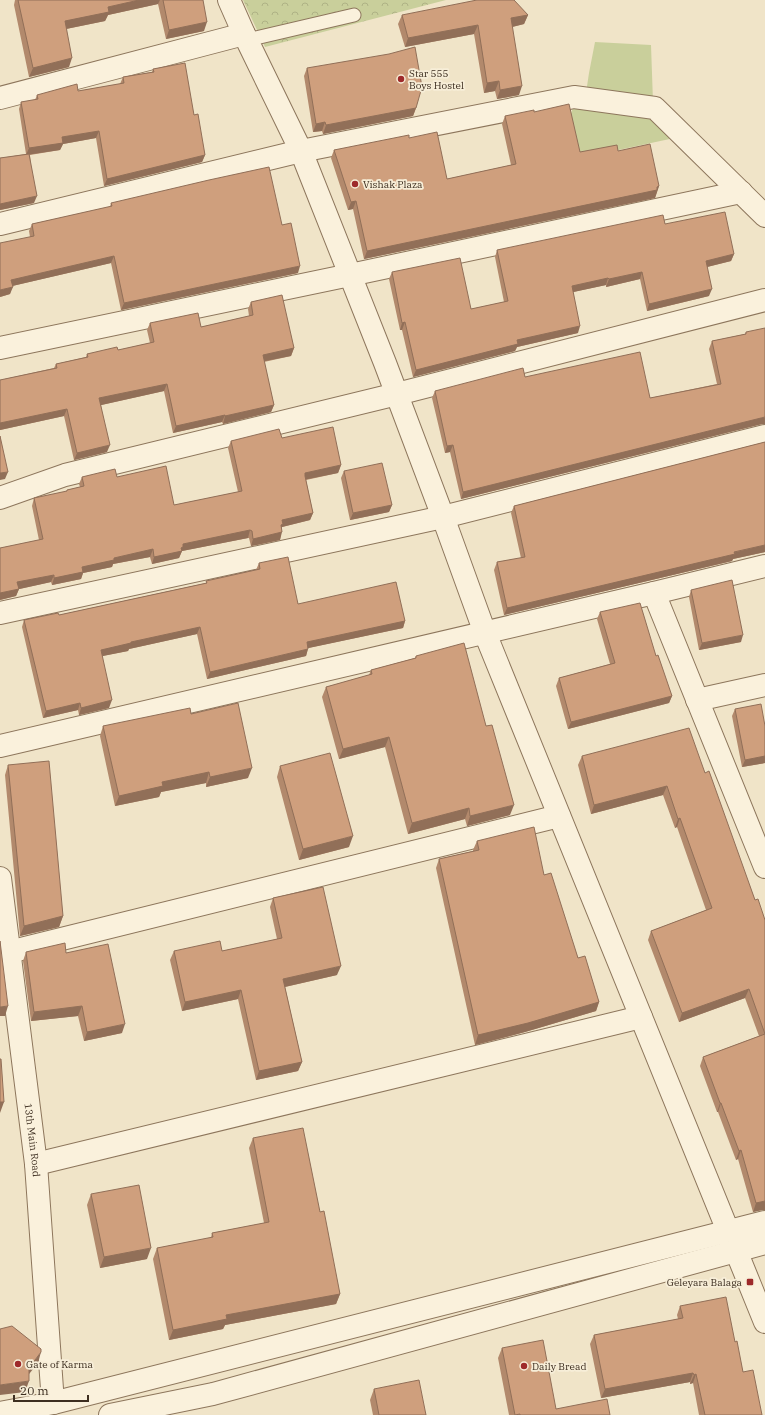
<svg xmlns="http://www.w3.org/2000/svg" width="765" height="1415" font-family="'IBM Plex Serif',serif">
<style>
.green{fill:#c9cf9b}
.park{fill:url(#park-crowns)}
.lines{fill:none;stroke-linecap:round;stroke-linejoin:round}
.lane-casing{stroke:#8d765c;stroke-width:15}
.street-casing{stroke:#8d765c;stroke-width:24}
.lane{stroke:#faf1dc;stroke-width:13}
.street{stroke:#faf1dc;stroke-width:22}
.wall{fill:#b2896c}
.shaded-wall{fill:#916f58}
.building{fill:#cf9f7d;stroke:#916f58}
.poi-dot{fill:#9e2a2b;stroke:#f7eed8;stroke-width:1.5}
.labels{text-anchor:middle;stroke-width:3.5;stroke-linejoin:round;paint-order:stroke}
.poi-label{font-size:10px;fill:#3d2e20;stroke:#f7eed8;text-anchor:start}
.street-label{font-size:10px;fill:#3d2e20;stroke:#f7eed8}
</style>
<defs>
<pattern id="park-crowns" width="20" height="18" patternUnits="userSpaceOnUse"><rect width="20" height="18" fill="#c9cf9b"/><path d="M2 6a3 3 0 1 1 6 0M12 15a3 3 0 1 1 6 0" fill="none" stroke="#aeb285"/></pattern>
</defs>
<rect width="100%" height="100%" fill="#f0e4c8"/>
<path class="green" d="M595 42 651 45 653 102 586 93 589 73Z
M576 100 653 112 679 137 581 158 570 116Z"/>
<path class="park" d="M243 0H446L265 47Z"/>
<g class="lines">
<g class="lane-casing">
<path id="lane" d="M247 40 354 15"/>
</g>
<g class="street-casing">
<g id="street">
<path d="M229 0 244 34 301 151 385 363 443 517 485 633 765 1322"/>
<path d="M0 98 244 34"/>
<path d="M0 224 301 151 574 97 655 108 765 216"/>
<path d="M0 348 350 275 741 192"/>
<path d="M0 498 65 475 397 394 765 300"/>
<path d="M654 593 765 867"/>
<path d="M0 613 443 517 765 436"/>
<path d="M697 700 765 685"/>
<path d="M0 746 654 593 765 566"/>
<path id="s1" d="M0 878 36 1164 53 1403"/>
<path d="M9 952 559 816"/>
<path d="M36 1164 641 1017"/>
<path d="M0 1413 53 1403 765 1222"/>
<path d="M110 1415 213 1394 765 1243"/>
</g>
</g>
<use href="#lane" class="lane"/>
<use href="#street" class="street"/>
</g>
<path class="wall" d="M15 0H203L204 31 166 39 158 4 108 15 105 21 66 29 69 67 29 77 14 5Z
M402 15H528L524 24 512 27 519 95 497 99 495 91 484 93 474 34 405 47 398 24Z
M307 68 416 108 413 116 323 134 322 131 313 132 304 76Z
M153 69 194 115 205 155 202 162 104 186 96 138 63 144 60 150 30 155 34 203 0 210V158L26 154 19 109 21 102 35 100 37 95 78 91 120 84 123 77 152 72Z
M534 112 580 152 618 151 659 186 655 198 364 259 353 209 348 210 331 158 334 150 409 138 447 179 511 165 502 124 505 116Z
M111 203 282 225 298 273 121 310 111 263 12 286 10 294 0 297 30 237 29 231 32 224 110 207Z
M665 224 734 254 731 261 707 267 709 296 647 311 640 279 606 287V285L573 292 578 333 517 347 515 351 413 377 402 330H400L389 279 392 272 471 309 504 302 495 257 497 250Z
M251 302 294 348 291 356 264 362 274 405 271 412 223 424 222 422 173 433 164 391 101 405 107 452 74 460 64 416 0 430V380L54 368 56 364 86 357 87 354 118 350 150 343 147 330 150 323 201 327 249 316 248 309Z
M746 332 762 424 461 499 450 452 445 453 432 398 435 391 525 377 650 398 717 384 709 349 712 341 745 334Z
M282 438 341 465 338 473 306 480 313 513 310 520 282 527 280 540 251 546 249 538H248L182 551 179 558 152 564 150 557 113 564 112 567 83 573 81 579 52 585 51 582 19 589 16 596 0 600V548L39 540 32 506 34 498 66 492 67 490 80 487 79 484 82 477H117L174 505 238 492 228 448 231 441Z
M765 442V552L733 559 732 561 504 615 494 570 497 562 521 558 511 513 514 506Z
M344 471 392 505 389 512 350 520 341 478Z
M259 563 298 604 405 621 403 628 308 648 306 656 207 679 197 634 129 649 128 651 102 656 109 708 79 715 78 710 43 718 22 627 24 620 59 615 206 583V581L256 570Z
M691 590 741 642 699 650 689 597Z
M600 612 656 656 672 696 669 703 568 729 556 686 559 678 610 664 597 619Z
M416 656 510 815 467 826 465 819 408 834 385 747 339 759 322 697 326 687 369 675 371 670 415 658Z
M735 709 765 726V763L742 767 732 716Z
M191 714 248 778 206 787V783L161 792 159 797 115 806 100 736 103 726Z
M582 756 705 773 755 900 765 920V1210H762L753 1212 738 1159 736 1160 718 1112H717L700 1066 703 1057 759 1036 745 998 679 1022 648 940 651 931 706 910 677 827 675 828 663 795 591 814 578 765Z
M8 765 63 916 59 927 20 936 5 775Z
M280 766 349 847 299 860 277 777Z
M477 841 544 875 578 958 599 1002 596 1011 525 1032 475 1045 436 868 439 859 473 851V850Z
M273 898 337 975 285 987 302 1062 298 1071 256 1080 238 999 182 1011 170 960 174 951H222L277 939 270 907Z
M26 952 66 953 122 1033 84 1041 78 1016 31 1021 23 961Z
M253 1138 320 1212 340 1294 336 1304 225 1325 223 1329 169 1340 153 1259 157 1248 211 1238 212 1233 264 1223 249 1148Z
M91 1194 147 1259 100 1268 87 1205Z
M680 1306 735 1342 743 1372 762 1415H699L693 1383 690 1384V1382L601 1398 590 1344 594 1335 678 1319 677 1315Z
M502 1348 556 1409 610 1415H509L498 1358Z
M374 1389 426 1415H373L370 1400Z"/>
<path class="shaded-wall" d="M139 0H160L158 4 108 15 105 21 61 30 65 21 108 7Z
M528 15 524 24 508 28 511 18Z
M207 22 204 31 166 39 169 30Z
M478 25 474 34 405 47 408 38Z
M72 58 69 67 29 77 33 68Z
M499 81 495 91 484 93 487 83Z
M522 86 519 95 497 99 500 90Z
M416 108 413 116 323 134 326 125Z
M325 122 322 131 313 132 316 124Z
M99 131 96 138 63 144 60 150 26 155 29 148 62 137Z
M205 155 202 162 104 186 107 179Z
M659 186 655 198 364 259 367 251Z
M37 196 34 203 0 210V204Z
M356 201 353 209 348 210 351 202Z
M734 254 731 261 703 268 706 261Z
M114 256 111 263 8 287 11 280Z
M300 266 298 273 121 310 124 303Z
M642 272 640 279 606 287 609 279Z
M608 278 606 285 569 293 572 286Z
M13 287 10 294 0 297V290Z
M712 289 709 296 647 311 649 304Z
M405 322 402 330H400L402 323Z
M580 326 578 333 517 347 515 351 413 377 416 370 517 340Z
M294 348 291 356 260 362 263 355Z
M167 384 164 391 97 406 99 398Z
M274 405 271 412 223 424 225 416Z
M67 409 64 416 0 430V423Z
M225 415 222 422 173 433 176 426Z
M765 417V424H762L461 499 463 492Z
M110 445 107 452 74 460 77 453Z
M453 445 450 452 445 453 447 446Z
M341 465 338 473 303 480 305 473Z
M8 472 5 479 0 480V473Z
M392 505 389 512 350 520 353 513Z
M313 513 310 520 282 527 280 531 278 532 282 520Z
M250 530 248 538 182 551 179 558 152 564 154 557 183 544Z
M282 532 280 540 251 546 253 539Z
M765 545V552L733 559 732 561 504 615 507 608Z
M153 549 150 557 113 564 112 567 83 573 81 579 52 585 54 578 82 567 114 558Z
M54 575 51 582 15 590 17 582Z
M19 589 16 596 0 600V593Z
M405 621 403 628 304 649 307 642Z
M200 627 197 634 129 649 128 651 98 657 101 650 131 642Z
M743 635 741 642 699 650 702 643Z
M308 649 306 656 207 679 210 672Z
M672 696 669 703 568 729 571 722Z
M112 700 109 708 79 715 81 708Z
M80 703 78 710 43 718 46 711Z
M389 737 385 747 339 759 343 749Z
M765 756V763L742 767 745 760Z
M252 768 248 778 206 787 210 777Z
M209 772 206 783 161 792 159 797 115 806 119 796 162 782Z
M667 786 663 795 591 814 594 805Z
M514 805 510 815 467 826 470 816Z
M469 808 465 819 408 834 412 823Z
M680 818 677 827 675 828 678 819Z
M353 836 349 847 299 860 303 849Z
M63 916 59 927 20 936 24 926Z
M341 966 337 975 280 988 283 979Z
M749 989 745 998 679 1022 682 1013Z
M241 990 238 999 182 1011 185 1002Z
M599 1002 596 1011 525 1032 475 1045 478 1035Z
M8 1006 5 1016H0V1007Z
M82 1006 78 1016 31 1021 34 1012Z
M125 1024 122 1033 84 1041 87 1032Z
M302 1062 298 1071 256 1080 259 1071Z
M0 1102H4L0 1113Z
M720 1103H721L718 1112H717Z
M741 1150 738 1159 736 1160 739 1151Z
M765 1201V1210H762L753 1212 756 1203Z
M151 1248 147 1259 100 1268 104 1257Z
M340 1294 336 1304 225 1325 223 1329 169 1340 173 1330 226 1315Z
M41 1352 38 1363 25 1379 29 1368Z
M693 1373 690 1382 601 1398 605 1389Z
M696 1374 693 1383 690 1384 694 1375Z
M29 1381 25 1392 0 1395V1385Z"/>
<path class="building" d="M18 0H139L108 7 109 12 65 21 72 58 33 68Z
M163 0H203L207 22 169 30Z
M477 0H514L528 15 511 18 522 86 500 90 499 81 487 83 478 25 408 38 402 15Z
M415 47 422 87 416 108 326 125 325 122 316 124 307 68 389 54Z
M185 63 194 115 198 114 205 155 107 179 99 131 62 137 63 143 29 148 21 102 38 99 37 95 77 84 78 91 124 83 123 77 154 72 153 69Z
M569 104 580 152 617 145 618 151 650 144 659 186 657 187V190L367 251 356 201 351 202 334 150 409 135V138L437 132 447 179 516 164 505 116 534 110V112Z
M29 154 37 196 0 204V158Z
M269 167 282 225 291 223 300 266 124 303 114 256 11 280 13 287 0 290V243L34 236 32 224 112 206 111 203 209 180Z
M725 212 734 254 706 261 712 289 649 304 642 272 609 279 608 278 572 286 580 326 517 340 518 344 416 370 405 322 402 323 392 272 460 258 471 309 508 301 497 250 663 215 665 224Z
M282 295 294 348 263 355 274 405 225 416V415L176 426 167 384 99 398 110 445 77 453 67 409 0 423V380L57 368 56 364 88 357 87 354 117 347 118 350 154 342 150 323 198 313 201 327 253 315 251 302Z
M765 328V417L463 492 453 445 447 446 435 391 523 368 525 377 640 352 650 398 721 384 712 341 746 334V332Z
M333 427 341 465 305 473V476L313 513 282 520 283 524 281 525 282 532 253 539 252 531 250 530 183 544V547L181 548 182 551 154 557 153 549 114 558V560L82 567 83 572 54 578V575L17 582 19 589 0 593V548L43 539 34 498 67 491V490L84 486 82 477 115 469 117 477 166 466 174 505 242 491 231 441 279 429 282 438Z
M0 436 8 472 0 473Z
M765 442V545L734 552 735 554 507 608 497 562 525 557 514 506Z
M382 463 392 505 353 513 344 471Z
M288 557 298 604 396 582 405 621 307 642 308 649 210 672 200 627 131 642V643L101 650 112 700 81 708 80 703 46 711 24 620 58 613 59 615 207 583 206 581 260 569 259 563Z
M732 580 743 635 702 643 691 590Z
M640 603 656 656 658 655 672 696 571 722 559 678 615 663 600 612Z
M464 643 486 726 492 725 514 805 470 816 469 808 412 823 389 737 343 749 326 687 372 674 371 670 416 658V656Z
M238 703 252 768 210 777 209 772 162 782 163 786 119 796 103 726 190 708 191 714Z
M761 704 765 726V756L745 760 735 709Z
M689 728 705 773 709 771 755 900 758 899 765 920V1201L756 1203 741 1150 739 1151 721 1103H720L703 1057 765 1034 749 989 682 1013 651 931 712 908 680 818 678 819 667 786 594 805 582 756Z
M330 753 353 836 303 849 280 766Z
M49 761 63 916 24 926 8 765Z
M534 827 544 875 551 873 578 958 585 956 599 1002 528 1023 478 1035 439 859 479 850 477 841Z
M323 887 341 966 283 979 302 1062 259 1071 241 990 185 1002 174 951 220 941 222 951 282 938 273 898Z
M0 941 8 1006 0 1007Z
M65 943 66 953 108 944 125 1024 87 1032 82 1006 34 1012 26 952Z
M0 1059H1L4 1102H0Z
M303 1128 320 1212 324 1211 340 1294 226 1315 227 1319 173 1330 157 1248 213 1237 212 1233 269 1222 253 1138Z
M139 1185 151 1248 104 1257 91 1194Z
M726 1297 735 1342 737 1341 743 1372 753 1370 762 1415H705L696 1374 694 1375 693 1373 605 1389 594 1335 683 1318 680 1306Z
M12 1326 41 1349V1352L29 1368V1381L0 1385V1329Z
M543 1340 556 1409 607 1399 610 1415H520V1414L515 1415 502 1348Z
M419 1380 426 1415H379L374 1389Z"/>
<g class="poi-dot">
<circle cx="401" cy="79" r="4"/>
<circle cx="355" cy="184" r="4"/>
<rect x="746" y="1278" width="8" height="8" rx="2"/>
<circle cx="18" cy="1364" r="4"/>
<circle cx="524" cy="1366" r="4"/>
</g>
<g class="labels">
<g class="poi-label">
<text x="409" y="77">Star 555<tspan x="409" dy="12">Boys Hostel</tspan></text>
<text x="363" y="188">Vishak Plaza</text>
<text x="742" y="1286" text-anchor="end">Geleyara Balaga</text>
<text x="26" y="1368">Gate of Karma</text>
<text x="532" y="1370">Daily Bread</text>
</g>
<g class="street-label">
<text dy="4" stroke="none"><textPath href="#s1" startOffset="264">13th Main Road</textPath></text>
</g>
</g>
<path d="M14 1395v6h74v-6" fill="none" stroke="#3d2e20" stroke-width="2"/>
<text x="20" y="1395" font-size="12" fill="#3d2e20" stroke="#f7eed8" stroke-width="3" paint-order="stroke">20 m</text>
</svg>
